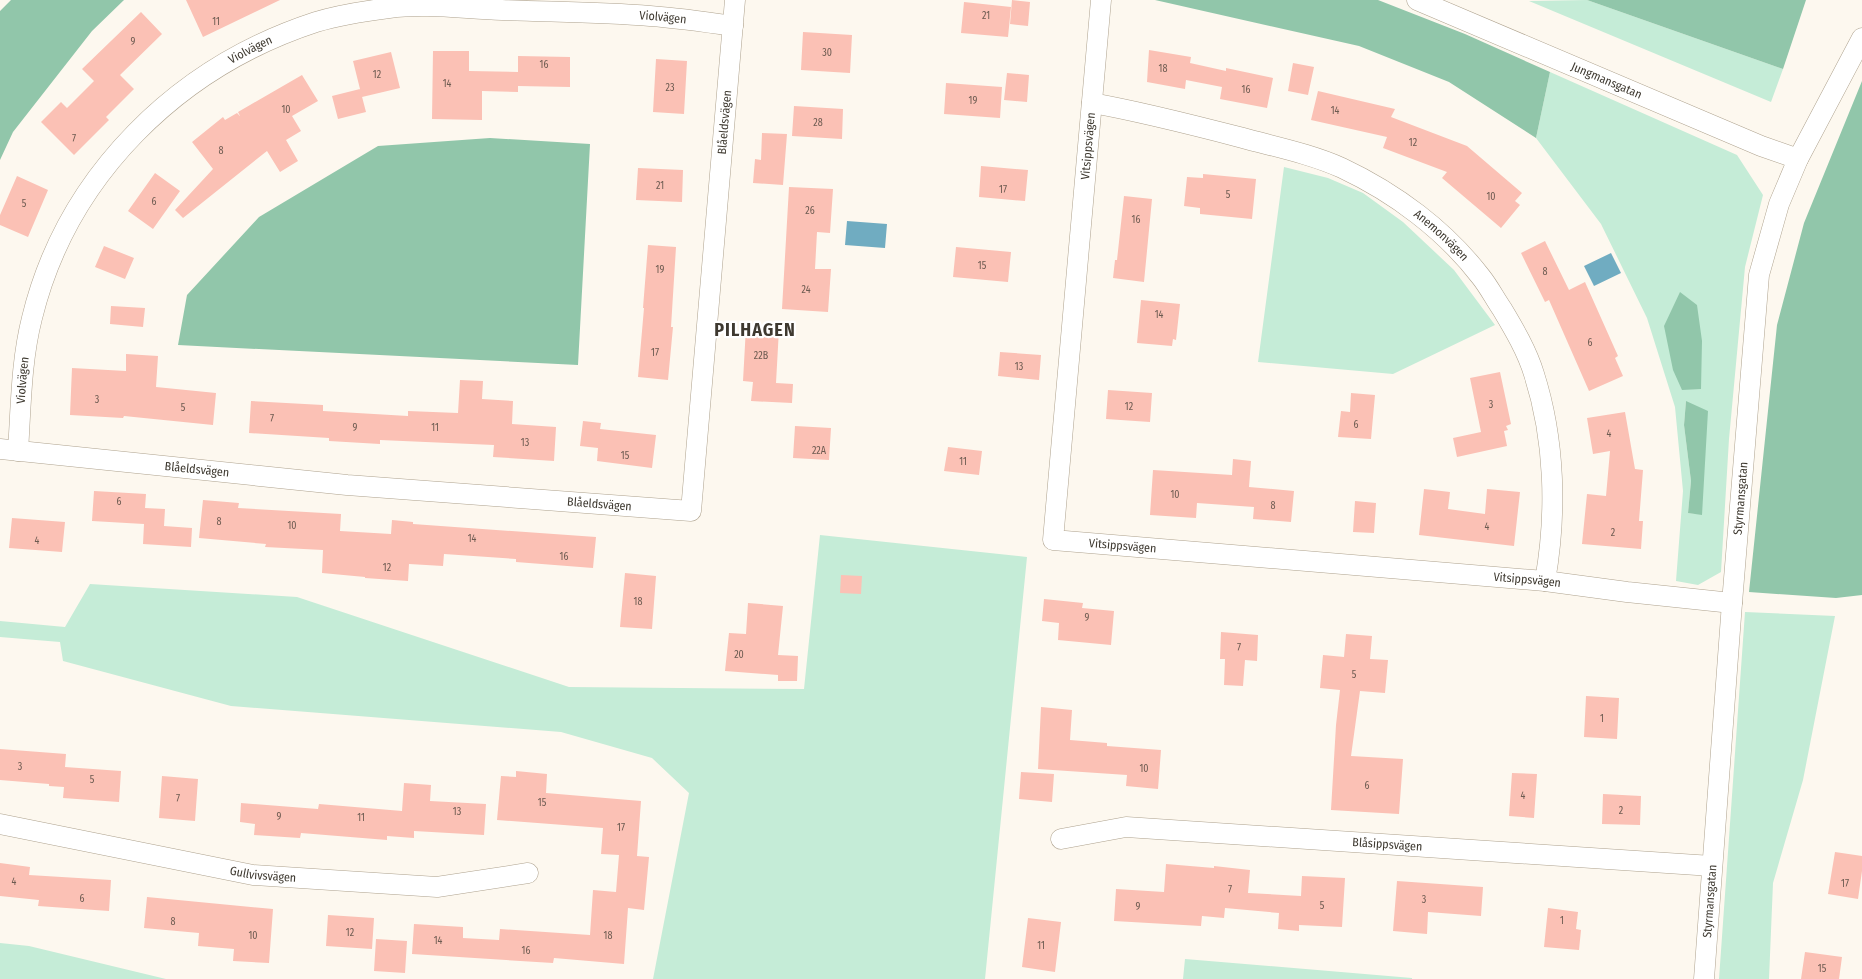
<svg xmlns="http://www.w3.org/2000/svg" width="1862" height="979" font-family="'Fira Sans Condensed',sans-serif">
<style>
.green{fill:#c5ecd7;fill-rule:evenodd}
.forest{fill:#91c6aa}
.water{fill:#70acc1}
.building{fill:#fbc1b5}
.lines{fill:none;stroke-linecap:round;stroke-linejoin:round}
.minor-casing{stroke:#aea28e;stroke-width:21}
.minor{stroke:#fff;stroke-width:20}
.labels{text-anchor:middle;stroke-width:4.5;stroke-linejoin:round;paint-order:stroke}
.number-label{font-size:10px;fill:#6d5b51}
.street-label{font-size:12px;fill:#3e3930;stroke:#fff}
.district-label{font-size:18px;font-weight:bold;letter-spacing:1px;fill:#3e3930;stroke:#fff}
</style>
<rect width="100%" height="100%" fill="#fdf8ef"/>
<path class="green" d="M1587 0 1783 69 1771 102 1529 1Z
M1550 72 1737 155 1763 195 1745 267 1729 439 1721 572 1698 585 1676 581 1683 491 1675 407 1647 318 1601 224 1536 138ZM1686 401 1701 514 1688 513 1691 481 1684 425Z
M1284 167 1328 178 1363 193 1403 222 1454 270 1495 325 1393 374 1258 362Z
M820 535 1027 557 985 979H653L689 793 652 758 561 732 231 706 63 661 60 642 0 637V621L65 627 90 584 297 597 569 687 804 689Z
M1745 612 1835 616 1803 780 1773 883 1769 979H1719Z
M0 943 29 946 166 979H0Z
M1185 959 1412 978V979H1183Z"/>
<path class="forest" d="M11 0H124L92 31 13 132 0 160V11Z
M1155 0H1378L1465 34 1550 72 1536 138 1449 82 1359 46Z
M1587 0H1806L1783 69Z
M1862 81V595L1836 598 1749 592 1777 325 1804 223Z
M490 138 590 144 578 365 178 345 187 295 259 217 378 146Z
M1680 292 1697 305 1702 341 1701 389 1682 390 1673 370 1664 326Z
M1686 401 1708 411 1702 515 1688 513 1691 481 1684 425Z"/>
<path class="water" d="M847 221 887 224 885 248 845 245Z
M1611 253 1621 273 1594 286 1584 266Z"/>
<path class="building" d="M186 0H280L203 37Z
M1012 0 1030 2 1028 26 1010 24Z
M964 2 1011 7 1008 37 961 33Z
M141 12 162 34 120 75 134 89 106 117 109 120 74 155 41 122 61 102 67 108 94 81 82 69Z
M803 32 852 35 850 73 801 70Z
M1149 50 1191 57 1190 63 1226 71V68L1273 78 1267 108 1220 99 1222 87 1186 80 1185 89 1147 82Z
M433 51H469V71L518 72V92L482 91V120L432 119Z
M391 52 400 88 362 97 353 61Z
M518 56 570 57V87L518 86Z
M656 59 687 61 684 114 653 112Z
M1293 63 1314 67 1308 95 1288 91Z
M1007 73 1029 75 1027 102 1004 100Z
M302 75 318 101 292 116 301 131 286 140 298 161 280 172 267 151 183 218 175 210 213 169 192 142 223 117 225 120 237 113 240 116 238 112Z
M946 83 1002 87 1000 118 944 114Z
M360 89 366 112 338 119 332 96Z
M1318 91 1395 109 1391 117 1467 146 1522 193 1515 201 1520 205 1501 228 1442 178 1447 172 1383 148 1387 137 1311 120Z
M794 106 843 109 842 139 792 136Z
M762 133 787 134 783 185 753 183 755 159 761 160Z
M981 166 1028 170 1025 201 979 197Z
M638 168 683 170 682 202 636 200Z
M155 173 180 191 153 229 128 211Z
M1203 174 1256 179 1252 219 1200 214V208L1184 206 1187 177 1203 178Z
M17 176 48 190 28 237 0 225V215Z
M789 187 833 189 830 233 817 232 815 269H831L828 312 782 309Z
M1124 196 1152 199 1144 282 1113 278 1115 260H1117Z
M1545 241 1569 290 1585 282 1618 356 1615 358 1623 376 1589 391 1549 300 1545 302 1521 253Z
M648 245 676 247 671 327H673L668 380 638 377 644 308H643Z
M104 246 134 258 125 279 95 267Z
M956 247 1011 252 1008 282 953 277Z
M1141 300 1180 304 1176 340 1173 339 1172 346 1137 343Z
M111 306 145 308 143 327 110 324Z
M746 327 779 329 776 383 793 384 792 403 751 401 753 382 743 381Z
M1000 352 1041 355 1039 380 998 376Z
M126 354 158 356 156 387 216 393 213 425 124 416 123 418 70 415 72 368 126 371Z
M1500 372 1511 424 1506 426 1508 430 1504 431 1507 446 1457 457 1453 438 1481 432 1470 378Z
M460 380 483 381 482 399 513 401 512 424 556 427 554 461 493 457 494 445 380 440V444L329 441V438L249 433 251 401 323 405V411L408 416V411L458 413Z
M1108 390 1152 393 1150 422 1106 419Z
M1351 393 1375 395 1371 439 1338 437 1341 411 1350 412Z
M1625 412 1635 469 1643 470 1639 521H1643L1641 549 1582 544 1587 494 1606 496 1610 451 1593 454 1587 418Z
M583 421 601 423 600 429 656 435 652 468 597 461 598 448 580 446Z
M795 426 831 428 829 460 793 458Z
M948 447 982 451 979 475 944 471Z
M1233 459 1251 461 1249 487 1294 491 1291 522 1253 519 1254 507 1197 503 1196 518 1150 515 1153 470 1232 475Z
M1424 489 1450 492 1448 509 1485 514 1487 489 1520 492 1514 546 1419 535Z
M94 491 146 494 145 508 165 509 164 526 192 528 191 547 143 544 144 524 92 521Z
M203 500 239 503 238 508 341 514 340 531 391 534 392 520 413 522V524L596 537 593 568 516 562V559L444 554 443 566 409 564 408 581 365 578V577L322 573 323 550 265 547 266 544 199 538Z
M1355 501 1376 503 1374 533 1353 532Z
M12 518 65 522 62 552 9 548Z
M625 573 656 576 652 629 620 627Z
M841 575 862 576 861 594 840 593Z
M1044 599 1083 603 1082 608 1114 611 1111 645 1058 640 1059 623 1042 621Z
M748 603 783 606 778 655 798 656 797 681H778V675L725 671 729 633 746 634Z
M1221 632 1258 635 1257 661 1245 660 1243 686 1224 685 1225 659H1220Z
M1346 634 1372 636 1370 659 1388 660 1385 693 1360 691 1351 756 1403 759 1399 814 1331 810 1336 725 1340 690 1320 688 1323 655 1344 657Z
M1586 696 1619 698 1617 739 1584 737Z
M1041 707 1072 710 1070 740 1107 743V746L1161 750 1158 789 1126 786 1127 775 1038 769Z
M0 749 66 754 65 767 121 771 119 802 63 798 64 787 49 786V784L0 780Z
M516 771 547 774 546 793 641 801 637 856 649 857 644 910 628 908 624 964 554 958 553 963 412 954 414 924 463 927V938L499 940 500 929 590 935 593 890 616 892 619 855 601 854 603 828 497 820 501 776 516 777Z
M1021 772 1054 774 1052 802 1019 799Z
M1512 773 1537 774 1534 818 1509 816Z
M162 776 198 779 195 821 159 818Z
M404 783 431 785 430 801 486 804 484 835 414 831V838L387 836V840L301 833 300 838 254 835 255 824 240 822 241 803 318 809 319 804 402 811Z
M1603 794 1641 796 1640 825 1602 824Z
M1835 852 1862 856V871L1858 899 1828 894Z
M0 863 30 867 29 875 111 880 109 911 38 906 39 900 0 896Z
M1166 864 1214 868V866L1250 870 1248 893 1301 896 1302 876 1345 878 1342 927 1299 925V931L1278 929 1279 913 1225 908 1224 918 1202 916 1201 926 1114 921 1116 889 1164 892Z
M1397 881 1483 887 1481 916 1428 912 1427 934 1393 931Z
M147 897 273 909 269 963 233 961 234 949 198 946 199 933 144 928Z
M1548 908 1578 912 1576 929 1581 930 1579 950 1544 947Z
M328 915 374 918 372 949 326 946Z
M1028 918 1061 922 1055 972 1022 967Z
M376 939 407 941 405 973 374 971Z
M1805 952 1842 957 1839 979H1801Z"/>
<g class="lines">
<g class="minor-casing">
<g id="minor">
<path id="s1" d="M1101 0 1053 540 1545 581 1627 592 1732 603"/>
<path id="s2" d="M1417 0 1761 146 1798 159"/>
<path id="s3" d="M1092 103C1143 112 1193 125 1243 138 1276 147 1311 154 1342 168 1395 193 1445 230 1481 277 1489 287 1495 299 1502 309 1514 329 1527 351 1534 374 1555 440 1557 513 1545 581"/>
<path id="s4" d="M0 449 347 485 691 511 735 0"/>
<path id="s5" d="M18 451C21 407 21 361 32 318 67 175 178 67 316 22 339 15 365 11 389 8 426 3 465 9 502 10 551 12 601 12 650 16 678 18 706 22 733 26"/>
<path id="s6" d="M0 824 253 875 437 887 528 873"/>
<path id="s7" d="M1061 839 1126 827 1712 866"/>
<path id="s8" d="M1704 979 1732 603 1759 275 1779 204 1798 159 1862 38"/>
</g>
</g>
<use href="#minor" class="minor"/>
</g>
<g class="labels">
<g class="number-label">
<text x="986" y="19">21</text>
<text x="216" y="25">11</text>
<text x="133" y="45">9</text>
<text x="827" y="56">30</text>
<text x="544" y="68">16</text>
<text x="1163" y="72">18</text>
<text x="377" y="78">12</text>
<text x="447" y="87">14</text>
<text x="670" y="91">23</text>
<text x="1246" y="93">16</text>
<text x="973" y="104">19</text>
<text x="286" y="113">10</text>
<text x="1335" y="114">14</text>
<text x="818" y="126">28</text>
<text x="74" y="142">7</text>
<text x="1413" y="146">12</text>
<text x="221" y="154">8</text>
<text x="660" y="189">21</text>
<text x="1003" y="193">17</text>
<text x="1228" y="198">5</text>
<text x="1491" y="200">10</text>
<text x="154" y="205">6</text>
<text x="24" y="207">5</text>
<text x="810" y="214">26</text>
<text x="1136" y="223">16</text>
<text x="982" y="269">15</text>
<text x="660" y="273">19</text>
<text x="1545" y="275">8</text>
<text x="806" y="293">24</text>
<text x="1159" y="318">14</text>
<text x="1590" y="346">6</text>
<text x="655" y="356">17</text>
<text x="761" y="359">22B</text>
<text x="1019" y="370">13</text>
<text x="97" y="403">3</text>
<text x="1491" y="408">3</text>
<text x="1129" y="410">12</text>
<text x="183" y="411">5</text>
<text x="272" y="422">7</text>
<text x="1356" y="428">6</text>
<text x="355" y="431">9</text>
<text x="435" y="431">11</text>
<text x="1609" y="437">4</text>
<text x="525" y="446">13</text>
<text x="819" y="454">22A</text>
<text x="625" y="459">15</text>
<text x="963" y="465">11</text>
<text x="1175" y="498">10</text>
<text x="119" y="505">6</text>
<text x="1273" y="509">8</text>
<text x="219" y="525">8</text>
<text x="292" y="529">10</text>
<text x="1487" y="530">4</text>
<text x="1613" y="536">2</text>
<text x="472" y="542">14</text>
<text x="37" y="544">4</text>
<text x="564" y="560">16</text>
<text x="387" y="571">12</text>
<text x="638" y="605">18</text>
<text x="1087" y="621">9</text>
<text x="1239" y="651">7</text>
<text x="739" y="658">20</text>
<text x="1354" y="678">5</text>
<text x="1602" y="722">1</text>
<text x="20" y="770">3</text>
<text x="1144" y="772">10</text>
<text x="92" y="783">5</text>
<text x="1367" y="789">6</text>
<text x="1523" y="799">4</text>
<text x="178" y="802">7</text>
<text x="542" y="806">15</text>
<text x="1621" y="814">2</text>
<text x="457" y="815">13</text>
<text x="279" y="820">9</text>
<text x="361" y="821">11</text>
<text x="621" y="831">17</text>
<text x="14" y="885">4</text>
<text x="1845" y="887">17</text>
<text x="1230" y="893">7</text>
<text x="82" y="902">6</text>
<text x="1424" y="903">3</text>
<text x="1322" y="909">5</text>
<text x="1138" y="910">9</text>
<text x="1562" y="924">1</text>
<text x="173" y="925">8</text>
<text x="350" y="936">12</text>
<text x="253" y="939">10</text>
<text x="608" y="939">18</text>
<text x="438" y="944">14</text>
<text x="1041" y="949">11</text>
<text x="526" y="954">16</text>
<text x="1822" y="972">15</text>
</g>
<g class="street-label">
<text dy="4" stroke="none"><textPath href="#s5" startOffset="911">Violvägen</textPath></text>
<text dy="4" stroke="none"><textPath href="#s5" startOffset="491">Violvägen</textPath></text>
<text dy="4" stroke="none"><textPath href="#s2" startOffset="206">Jungmansgatan</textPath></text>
<text dy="4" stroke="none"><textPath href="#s4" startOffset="1084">Blåeldsvägen</textPath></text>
<text transform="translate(1088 146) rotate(-85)" y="4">Vitsippsvägen</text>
<text dy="4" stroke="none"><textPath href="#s3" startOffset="379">Anemonvägen</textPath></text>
<text dy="4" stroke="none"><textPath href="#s5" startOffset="71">Violvägen</textPath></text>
<text dy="4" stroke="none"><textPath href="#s4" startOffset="198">Blåeldsvägen</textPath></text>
<text dy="4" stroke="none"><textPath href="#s8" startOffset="482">Styrmansgatan</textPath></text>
<text dy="4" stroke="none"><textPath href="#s4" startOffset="602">Blåeldsvägen</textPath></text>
<text dy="4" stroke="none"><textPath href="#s1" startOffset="612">Vitsippsvägen</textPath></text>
<text dy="4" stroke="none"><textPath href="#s1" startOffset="1018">Vitsippsvägen</textPath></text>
<text dy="4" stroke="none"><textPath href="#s7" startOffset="328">Blåsippsvägen</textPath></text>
<text dy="4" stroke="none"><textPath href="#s6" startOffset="268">Gullvivsvägen</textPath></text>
<text dy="4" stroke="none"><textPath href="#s8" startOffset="78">Styrmansgatan</textPath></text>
</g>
<g class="district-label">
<text x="755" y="336">PILHAGEN</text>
</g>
</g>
</svg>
